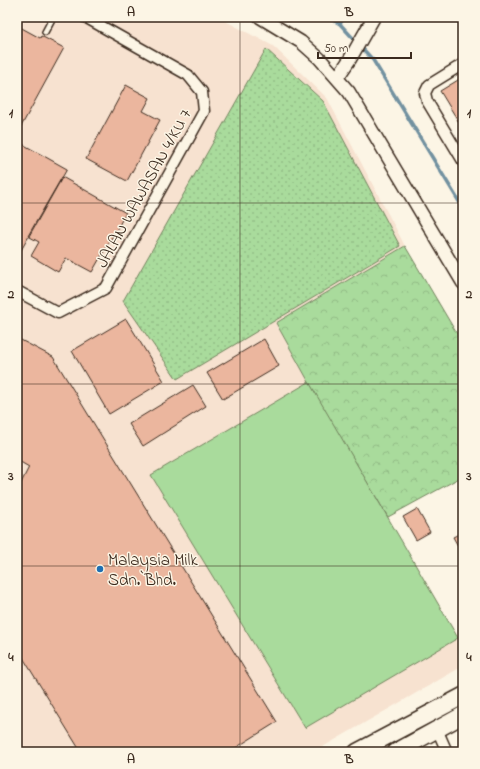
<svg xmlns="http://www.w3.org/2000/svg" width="480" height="769" font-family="'Indie Flower',sans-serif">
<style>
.built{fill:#f7e2d0}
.green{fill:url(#green-dots);stroke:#72825d}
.forest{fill:url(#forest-crowns);stroke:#72825d}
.pitch{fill:#a9db9c;stroke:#72825d}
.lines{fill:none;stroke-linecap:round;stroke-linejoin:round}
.stream{stroke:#7291a0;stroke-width:3.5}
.building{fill:#ebb69e;stroke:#3b2a1e}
.service-casing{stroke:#3b2a1e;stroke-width:8}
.minor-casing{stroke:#3b2a1e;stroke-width:13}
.tertiary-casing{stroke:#3b2a1e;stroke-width:15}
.trunk-casing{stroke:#3b2a1e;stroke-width:19}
.service{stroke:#fcf5e5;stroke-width:5}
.minor{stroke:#fcf5e5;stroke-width:10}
.tertiary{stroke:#fcf5e5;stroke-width:12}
.trunk{stroke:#fcf5e5;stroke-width:16}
.grid{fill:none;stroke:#3b2a1e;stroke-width:1;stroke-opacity:0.55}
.poi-dot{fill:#1f6fb2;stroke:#fcf5e5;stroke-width:1.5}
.labels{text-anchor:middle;stroke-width:3;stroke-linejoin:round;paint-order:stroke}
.street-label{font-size:17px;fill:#3b2a1e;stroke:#fcf5e5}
.poi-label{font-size:17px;fill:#3b2a1e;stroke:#fcf5e5;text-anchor:start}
.neatline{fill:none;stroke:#3b2a1e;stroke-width:1.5}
.grid-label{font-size:13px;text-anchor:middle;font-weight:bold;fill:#3b2a1e}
</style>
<defs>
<pattern id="green-dots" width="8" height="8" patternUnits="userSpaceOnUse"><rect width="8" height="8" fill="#a9db9c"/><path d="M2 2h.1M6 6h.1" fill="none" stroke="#92bc86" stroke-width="1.8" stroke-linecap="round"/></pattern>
<pattern id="forest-crowns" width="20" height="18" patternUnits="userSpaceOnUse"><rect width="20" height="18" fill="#a9db9c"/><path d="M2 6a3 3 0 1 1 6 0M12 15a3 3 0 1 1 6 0" fill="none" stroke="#92bc86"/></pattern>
</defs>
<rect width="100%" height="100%" fill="#fcf5e5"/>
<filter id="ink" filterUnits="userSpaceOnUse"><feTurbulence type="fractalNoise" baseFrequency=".025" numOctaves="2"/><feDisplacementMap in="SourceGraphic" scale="8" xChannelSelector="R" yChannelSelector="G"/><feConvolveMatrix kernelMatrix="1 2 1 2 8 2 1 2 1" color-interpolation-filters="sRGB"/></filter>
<g filter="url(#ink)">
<path class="built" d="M17 17H218L273 46 327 98 405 246 276 323 330 420 463 645V666L314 752H17Z"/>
<path class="green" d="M266 49 323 101 400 246 177 379 123 301Z"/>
<path class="forest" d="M405 246 463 344V476L388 517 330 420 276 323Z"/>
<path class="pitch" d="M309 382 458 638 305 728 151 475Z"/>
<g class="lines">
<path class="stream" d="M328 17 340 24
M344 17 340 24 373 60 463 208"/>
</g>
<path class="building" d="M18 26 40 38 41 36 64 48 17 134V29Z
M463 77V129L440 91Z
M126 85 150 98 143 111 160 120 127 181 86 159Z
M17 141 67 169 20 252 17 250Z
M62 177 126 213 92 272 66 258 58 272 31 256 39 242 28 236Z
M126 319 164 381 109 414 72 351Z
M17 338 53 357 277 722 229 752H81L17 648V491L29 467 17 460Z
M264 339 279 366 223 399 207 373Z
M193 385 206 406 143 446 129 424Z
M417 509 430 532 416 540 403 517Z
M463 532V555L453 537Z"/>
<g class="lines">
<g class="service-casing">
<path id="service" d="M45 32 53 17"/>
</g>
<g class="minor-casing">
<path id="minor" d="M463 64 429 85 425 93 427 101 463 161
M17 291 58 313 106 288 204 111 202 92 188 75 85 17
M437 729 447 752"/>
</g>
<g class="tertiary-casing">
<path id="tertiary" d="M260 17 301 42 320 59 349 92 463 283
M337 78 350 59 374 17"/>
</g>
<g class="trunk-casing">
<path id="trunk" d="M357 752 463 696
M396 752 463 715"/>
</g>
<use href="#service" class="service"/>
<use href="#minor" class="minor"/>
<use href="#tertiary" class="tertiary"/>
<use href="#trunk" class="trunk"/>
</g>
</g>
<path class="grid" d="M240 17V752M17 203H463M17 384H463M17 566H463"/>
<circle class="poi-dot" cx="100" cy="569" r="4"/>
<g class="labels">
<g class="street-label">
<text transform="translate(143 188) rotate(-61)" y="6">JALAN WAWASAN 4/KU 7</text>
</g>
<g class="poi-label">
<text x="108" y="565">Malaysia Milk<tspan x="108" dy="20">Sdn. Bhd.</tspan></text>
</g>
</g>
<rect width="480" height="769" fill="none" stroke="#fcf5e5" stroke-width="44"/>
<path d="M318 52v6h93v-6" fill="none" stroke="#3b2a1e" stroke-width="2"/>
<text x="324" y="52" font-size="12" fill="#3b2a1e" stroke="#fcf5e5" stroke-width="3" paint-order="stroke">50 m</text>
<rect x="22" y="22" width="436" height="725" class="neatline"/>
<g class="grid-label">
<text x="131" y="16">A</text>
<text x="349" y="16">B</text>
<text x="11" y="117">1</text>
<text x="469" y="117">1</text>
<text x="11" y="298">2</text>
<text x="469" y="298">2</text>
<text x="11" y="480">3</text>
<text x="469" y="480">3</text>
<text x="11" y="661">4</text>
<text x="469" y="661">4</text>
<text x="131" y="763">A</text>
<text x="349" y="763">B</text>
</g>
</svg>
